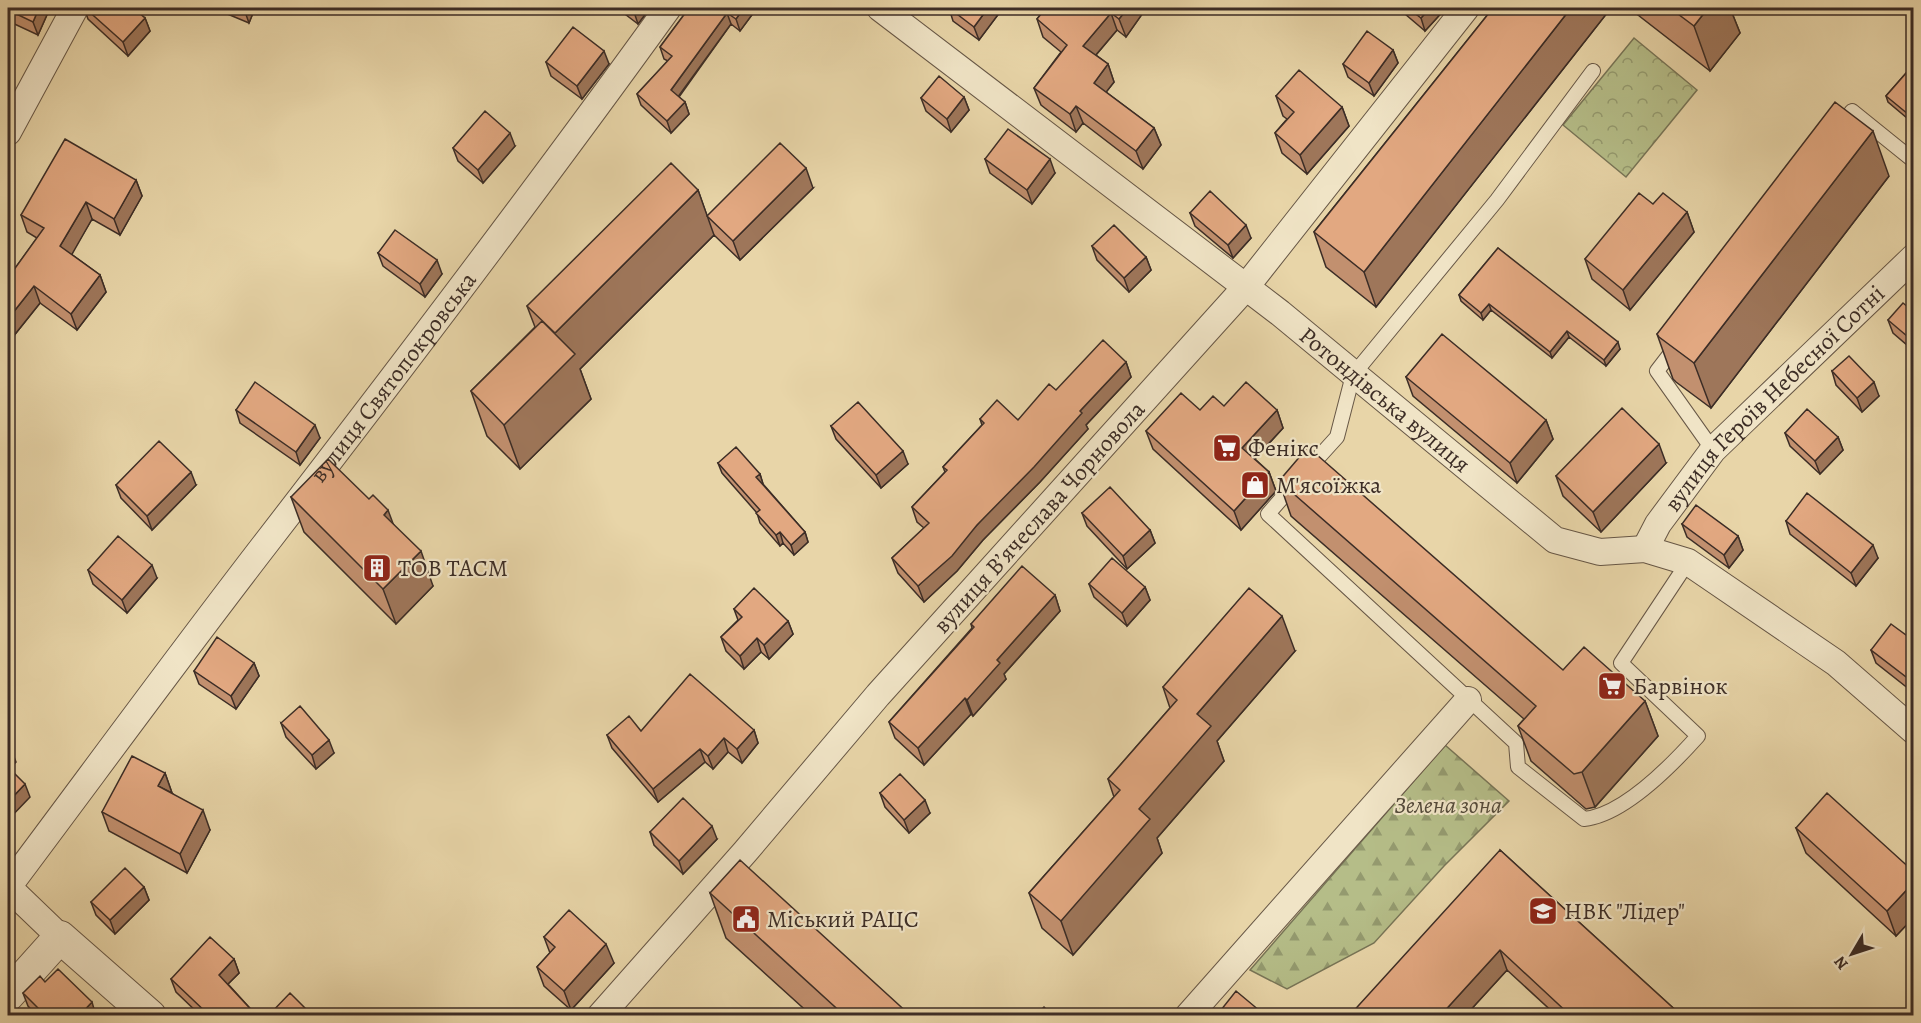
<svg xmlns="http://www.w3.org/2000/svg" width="1921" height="1023" font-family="Alegreya,serif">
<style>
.forest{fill:url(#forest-firs);stroke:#787557;stroke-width:1.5}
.park{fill:url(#park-crowns);stroke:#787557;stroke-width:1.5}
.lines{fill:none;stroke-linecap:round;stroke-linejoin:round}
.service-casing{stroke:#675746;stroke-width:16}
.minor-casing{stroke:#675746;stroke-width:28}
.tertiary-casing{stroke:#675746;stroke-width:34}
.service{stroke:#f0e4c6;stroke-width:14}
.minor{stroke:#f0e4c6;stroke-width:26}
.tertiary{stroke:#f0e4c6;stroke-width:32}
.wall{fill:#c2906f;stroke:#3c2d26;stroke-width:1.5}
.shaded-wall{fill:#9e765a;stroke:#3c2d26;stroke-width:1.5}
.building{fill:#e2a881;stroke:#3c2d26;stroke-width:1.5}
.labels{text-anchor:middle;stroke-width:4.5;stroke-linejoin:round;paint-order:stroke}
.street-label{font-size:24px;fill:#3c2d26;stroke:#f0e4c6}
.poi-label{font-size:24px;fill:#3c2d26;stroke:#f0e4c6;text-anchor:start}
.park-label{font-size:24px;font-style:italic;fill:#544a3a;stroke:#f0e4c6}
</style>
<defs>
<pattern id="forest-firs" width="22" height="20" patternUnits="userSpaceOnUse" patternTransform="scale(1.5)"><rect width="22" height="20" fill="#b5bd88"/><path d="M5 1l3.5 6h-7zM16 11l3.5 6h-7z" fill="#949a6f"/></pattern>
<pattern id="park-crowns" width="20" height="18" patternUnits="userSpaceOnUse" patternTransform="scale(1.5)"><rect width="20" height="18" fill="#b5bd88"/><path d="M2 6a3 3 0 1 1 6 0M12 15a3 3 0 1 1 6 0" fill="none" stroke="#949a6f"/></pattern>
</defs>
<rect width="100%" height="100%" fill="#e8d5a8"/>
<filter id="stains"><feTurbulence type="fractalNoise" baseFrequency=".00333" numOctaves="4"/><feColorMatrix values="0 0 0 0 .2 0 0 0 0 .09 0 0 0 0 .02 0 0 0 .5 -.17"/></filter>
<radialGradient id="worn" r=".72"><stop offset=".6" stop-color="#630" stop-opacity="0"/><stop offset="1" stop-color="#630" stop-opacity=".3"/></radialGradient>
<path class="forest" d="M1445 745 1509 801 1444 866 1374 943 1287 989 1250 970Z"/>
<path class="park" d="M1634 38 1697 90 1626 177 1563 125Z"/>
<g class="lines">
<g class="service-casing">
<path id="service" d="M1840 129 1852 111 1914 161
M1677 345 1657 371 1713 450
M1308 469 1337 437 1353 375 1497 200 1593 71
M1295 483 1268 514 1516 743 1518 767 1584 819C1624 815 1672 765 1698 736L1621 663 1688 562"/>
</g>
<g class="minor-casing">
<g id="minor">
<path id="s1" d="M880 8 1280 313 1555 540 1600 552 1645 549 1688 562 1836 663 1914 731"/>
<path d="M8 132 75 8"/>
<path id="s2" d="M1645 549 1658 524 1713 450 1914 257"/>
<path id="s3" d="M8 887C95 771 181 653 270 538 405 363 539 187 668 8"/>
<path d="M8 887 60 937"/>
<path d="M600 1016 745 852 878 695 1245 288 1466 8"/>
<path d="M1188 1016 1468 700"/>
</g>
</g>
<g class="tertiary-casing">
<path id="tertiary" d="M8 995 60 937 150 1016"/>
</g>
<use href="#service" class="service"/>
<use href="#minor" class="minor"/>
<use href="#tertiary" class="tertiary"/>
</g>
<path class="wall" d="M8 8H50L38 35 8 21Z
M84 8H133L145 18 150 31 128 56 88 19Z
M213 8H255L249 23Z
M617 8H650L638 24Z
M689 8H757L740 31 731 24 679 97 685 102 689 114 671 133 641 105 637 94 668 61 664 59 660 47Z
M949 8H1003L979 40 953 21Z
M1046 8H1144L1145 10 1126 37 1117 30 1096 55 1108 64 1114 82 1106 92 1154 128 1161 145 1143 169 1083 123 1076 132 1041 105 1034 88 1061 52 1043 37 1037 19Z
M1398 8H1446L1425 31Z
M1493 8H1611L1376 307 1326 267 1314 232Z
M1629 8H1730L1740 33 1710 71Z
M1393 50 1398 63 1374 96 1348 77 1343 64Z
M546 62 609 64 582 99 551 76Z
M1914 64V124L1888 102 1886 96Z
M1276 96 1342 107 1349 126 1307 174 1282 153 1275 133 1287 119 1283 116Z
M964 97 969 110 951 132 926 111 921 98Z
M515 146 483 183 458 161 453 148Z
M985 159 1055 173 1032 204 990 173Z
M1889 176 1711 408 1676 382 1673 379 1657 334Z
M136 180 142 196 120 235 92 219 71 254 100 275 106 292 77 330 40 303 8 343V278L37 238 27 232 21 215Z
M813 188 740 260 714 235 580 369 591 399 520 469 487 436 471 391 535 327 527 306 698 190 707 216Z
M1653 204 1687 212 1694 232 1630 310 1592 279 1585 259Z
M1190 213 1251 238 1233 258 1195 226Z
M1092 246 1146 257 1151 270 1129 292 1097 260Z
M1498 248 1620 349 1606 366 1569 337 1552 358 1491 310 1483 320 1461 301 1459 295Z
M378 253 442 274 425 297 383 266Z
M1914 312V351L1893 333 1888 320Z
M1126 362 1131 377 1086 425 1088 429 1040 482 983 540 957 571 924 602 898 573 892 558 924 528 917 522 912 507 945 472 943 467 982 425 980 419 1018 420 1056 390Z
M1832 371 1879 396 1862 412 1836 385Z
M1406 377 1546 420 1553 439 1517 483 1413 396Z
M1224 406 1277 410 1283 428 1255 459 1269 472 1276 491 1241 530 1153 449 1146 431Z
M236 410 320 438 300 465 240 423Z
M831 426 908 464 881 488 836 439Z
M1785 433 1838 437 1843 450 1820 474 1790 446Z
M718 463 760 474 763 484 805 532 808 542 794 555 783 543 780 546 760 523 757 513 722 473Z
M1666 463 1601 532 1563 496 1556 476Z
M1279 481 1563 670 1645 701 1658 736 1595 807 1586 809 1531 761 1518 726 1524 719 1291 516Z
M116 485H196L152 530 121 498Z
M291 497 393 524 433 586 396 624 304 532Z
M1082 513 1150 530 1155 543 1127 569 1087 526Z
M1786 521 1878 558 1856 586 1790 534Z
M1682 524 1738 536 1743 550 1729 568 1687 537Z
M88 570 157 578 127 613 93 584Z
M1089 584 1145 587 1150 600 1127 626 1094 597Z
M1055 595 1060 611 1004 674 1006 679 973 716 971 714 924 765 895 738 889 722 972 628 971 624Z
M734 609 788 621 793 634 769 659 761 652 744 669 726 651 721 637 738 620Z
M1914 641V693L1876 663 1871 650Z
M1295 651 1217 741 1224 761 1157 838 1162 853 1073 955 1042 928 1029 893 1114 797 1108 779 1170 708 1163 687Z
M254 663 259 676 236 709 199 684 194 671Z
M281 723 334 753 316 769 286 737Z
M754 730 758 743 742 763 728 752 713 769 705 762 658 802 612 748 607 735 641 731Z
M165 773 172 793 210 830 187 873 109 831 102 812Z
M880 793 930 813 909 833 885 807Z
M1796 828 1914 872V917L1896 936 1806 853Z
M650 832 717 839 683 874 654 845Z
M1500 850 1682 1016H1557L1507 970 1465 1016Z
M144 887 149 900 115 934 96 915 91 902Z
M710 893 911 1016H812L726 938Z
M544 937 614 963 571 1010 544 986 537 967 550 953Z
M234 959 239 973 228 984 257 1016H201L176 992 171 979Z
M45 982 96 1016H37L28 1006 23 993Z"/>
<path class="shaded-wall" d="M39 8H50L38 35 33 22Z
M245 8H255L249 23 244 9Z
M637 8H650L638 24 634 12Z
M744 8H757L740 31 736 19Z
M988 8H1003L979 40 974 27Z
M1128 8H1144L1145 10 1126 37 1119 19Z
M1430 8H1446L1425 31 1421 18Z
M1571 8H1611L1376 307 1364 272Z
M1708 8H1730L1740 33 1710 71 1694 26Z
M727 13 731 24 675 101 671 90Z
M1111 13 1117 30 1089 63 1083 46Z
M145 18 150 31 128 56 123 42Z
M1393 50 1398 63 1374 96 1369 83Z
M604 51 609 64 582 99 577 86Z
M1108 64 1114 82 1100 100 1094 83Z
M964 97 969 110 951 132 947 119Z
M685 102 689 114 671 133 667 121Z
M1076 106 1083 123 1076 132 1070 114Z
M1342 107 1349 126 1307 174 1300 155Z
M1154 128 1161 145 1143 169 1136 151Z
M1873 131 1889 176 1711 408 1694 363Z
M510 133 515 146 483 183 478 170Z
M1050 159 1055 173 1032 204 1027 190Z
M806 168 813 188 740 260 733 241Z
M136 180 142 196 120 235 114 219Z
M698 190 714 235 580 369 591 399 520 469 504 425 555 333Z
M86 202 92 219 67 263 60 246Z
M1687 212 1694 232 1630 310 1623 290Z
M1246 225 1251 238 1233 258 1228 245Z
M1146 257 1151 270 1129 292 1124 278Z
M437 260 442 274 425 297 420 284Z
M100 275 106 292 77 330 71 314Z
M34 286 40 303 8 343V319Z
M1489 304 1491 310 1483 320 1481 313Z
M1567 331 1569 337 1552 358 1550 352Z
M1618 342 1620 349 1606 366 1604 360Z
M1126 362 1131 377 1086 425 1088 429 1040 482 983 540 957 571 924 602 918 586 977 525 1080 411Z
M1874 382 1879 396 1862 412 1857 398Z
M1277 410 1283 428 1248 466 1242 448Z
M1546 420 1553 439 1517 483 1510 463Z
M315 425 320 438 300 465 296 452Z
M1838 437 1843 450 1820 474 1815 461Z
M1659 444 1666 463 1601 532 1593 512Z
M903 451 908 464 881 488 876 475Z
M191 472 196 485 152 530 147 516Z
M1269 472 1276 491 1241 530 1234 511Z
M760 474 763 484 760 487 756 477Z
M388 510 401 545 384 515Z
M1150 530 1155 543 1127 569 1123 556Z
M780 532 783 543 780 546 776 535Z
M805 532 808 542 794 555 791 545Z
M1738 536 1743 550 1729 568 1724 555Z
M1873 545 1878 558 1856 586 1851 573Z
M421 551 433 586 396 624 383 589Z
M152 565 157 578 127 613 122 600Z
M1145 587 1150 600 1127 626 1122 613Z
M1055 595 1060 611 1004 674 1006 679 973 716 967 700 997 660Z
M1282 616 1295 651 1217 741 1224 761 1157 838 1162 853 1073 955 1061 921 1139 809 1197 714Z
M788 621 793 634 769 659 764 645Z
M757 638 761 652 744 669 740 656Z
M254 663 259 676 236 709 231 696Z
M965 698 971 714 924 765 918 748Z
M1645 701 1658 736 1595 807 1582 772Z
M754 730 758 743 742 763 737 749Z
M724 738 728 752 713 769 708 756Z
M329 740 334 753 316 769 312 755Z
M11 749 16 762 8 770V752Z
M700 749 705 762 658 802 653 789Z
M165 773 172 793 158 786Z
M25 784 30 797 8 820V802Z
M925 800 930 813 909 833 904 820Z
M203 810 210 830 187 873 180 854Z
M712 826 717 839 683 874 679 861Z
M1914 882V917L1896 936 1887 911Z
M144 887 149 900 115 934 110 920Z
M606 944 614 963 571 1010 564 991Z
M1500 950 1507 970 1465 1016H1440Z
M234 959 239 973 224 988 219 975Z
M92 1002 96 1016H79Z
M1260 1011 1262 1016H1256Z"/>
<path class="building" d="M8 8H39L33 22 8 10Z
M85 8H133L145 18 123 42Z
M628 8H637L634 12Z
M689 8H744L736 19 727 13 671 90 685 102 667 121 637 94 672 56 660 47Z
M949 8H988L974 27Z
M1046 8H1128L1119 19 1111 13 1083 46 1108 64 1094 83 1154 128 1136 151 1076 106 1070 114 1034 88 1067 45 1037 19Z
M1408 8H1430L1421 18Z
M1493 8H1571L1364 272 1314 232Z
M1670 8H1708L1694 26Z
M573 27 604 51 577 86 546 62Z
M1367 31 1393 50 1369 83 1343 64Z
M1914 64V119L1886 96Z
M1299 70 1342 107 1300 155 1275 133 1294 112 1276 96Z
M939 76 964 97 947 119 921 98Z
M1835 102 1873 131 1694 363 1659 337 1657 334Z
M485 111 510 133 478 170 453 148Z
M1008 129 1050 159 1027 190 985 159Z
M65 139 136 180 114 219 86 202 60 246 100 275 71 314 34 286 8 319V278L44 228 21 215Z
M780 143 806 168 733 241 707 216Z
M671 163 698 190 555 333 527 306Z
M1210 191 1246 225 1228 245 1190 213Z
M1639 193 1653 204 1663 193 1687 212 1623 290 1585 259Z
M1114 225 1146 257 1124 278 1092 246Z
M395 230 437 260 420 284 378 253Z
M1498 248 1618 342 1604 360 1567 331 1550 352 1489 304 1481 313 1459 295Z
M1903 303 1914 312V342L1888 320Z
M542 321 575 354 504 425 471 391Z
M1442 334 1546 420 1510 463 1406 377Z
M1103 340 1126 362 1080 411 1082 413 1034 467 977 525 952 556 918 586 892 558 929 523 912 507 947 470 943 467 984 423 980 419 997 400 1018 420 1049 384 1056 390Z
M1849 356 1874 382 1857 398 1832 371Z
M255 382 315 425 296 452 236 410Z
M1246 382 1277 410 1242 448 1269 472 1234 511 1146 431 1181 393 1200 410 1213 396 1224 406Z
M858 402 903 451 876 475 831 426Z
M1622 408 1659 444 1593 512 1556 476Z
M1807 409 1838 437 1815 461 1785 433Z
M159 441 191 472 147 516 116 485Z
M736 447 760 474 756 477 805 532 791 545 780 532 776 535 756 513 760 510 718 463Z
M1308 447 1563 670 1584 647 1645 701 1582 772 1574 774 1518 726 1536 706 1279 481Z
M328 459 369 499 373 495 388 510 384 515 421 551 383 589 291 497Z
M1110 487 1150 530 1123 556 1082 513Z
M1807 493 1873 545 1851 573 1786 521Z
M1696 505 1738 536 1724 555 1682 524Z
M118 536 152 565 122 600 88 570Z
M1112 558 1145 587 1122 613 1089 584Z
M1022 566 1055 595 997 660 1000 663 967 700 965 698 918 748 889 722 974 627 971 624Z
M754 588 788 621 764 645 757 638 740 656 721 637 742 617 734 609Z
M1249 588 1282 616 1197 714 1211 726 1139 809 1150 819 1061 921 1029 893 1120 790 1108 779 1177 700 1163 687Z
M1891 624 1914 641V683L1871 650Z
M217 637 254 663 231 696 194 671Z
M690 674 754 730 737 749 724 738 708 756 700 749 653 789 607 735 629 716 641 731Z
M300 706 329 740 312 755 281 723Z
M8 745 11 749 8 752Z
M132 756 165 773 158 786 203 810 180 854 102 812Z
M8 767 25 784 8 802Z
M900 774 925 800 904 820 880 793Z
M1827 793 1914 872V882L1887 911 1796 828Z
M683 798 712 826 679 861 650 832Z
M1500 850 1682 1016H1571L1500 950 1440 1016H1349Z
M740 860 911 1016H845L710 893Z
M125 868 144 887 110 920 91 902Z
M569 910 606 944 564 991 537 967 555 947 544 937Z
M210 937 234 959 219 975 257 1016H210L171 979Z
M58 969 92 1002 79 1016H46L23 993 40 976 45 982Z
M1236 991 1260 1011 1256 1016 1217 1015Z
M290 993 313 1016H268Z
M1044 1007 1053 1016H1035Z"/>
<defs>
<g id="supermarket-square" transform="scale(1.5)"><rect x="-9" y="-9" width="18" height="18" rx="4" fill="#8f2418" stroke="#f0e4c6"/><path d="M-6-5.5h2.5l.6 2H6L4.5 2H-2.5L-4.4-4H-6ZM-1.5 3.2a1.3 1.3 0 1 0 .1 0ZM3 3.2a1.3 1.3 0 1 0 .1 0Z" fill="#fff"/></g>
<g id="shop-square" transform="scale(1.5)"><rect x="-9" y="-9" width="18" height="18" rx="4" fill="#8f2418" stroke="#f0e4c6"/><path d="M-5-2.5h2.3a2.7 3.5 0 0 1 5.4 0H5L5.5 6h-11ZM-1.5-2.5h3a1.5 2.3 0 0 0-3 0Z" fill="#fff"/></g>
<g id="building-square" transform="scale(1.5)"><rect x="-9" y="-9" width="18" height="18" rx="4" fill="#8f2418" stroke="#f0e4c6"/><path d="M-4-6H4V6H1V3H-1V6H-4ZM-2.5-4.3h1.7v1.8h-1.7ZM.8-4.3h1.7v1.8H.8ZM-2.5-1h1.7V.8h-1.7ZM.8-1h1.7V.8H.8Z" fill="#fff"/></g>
<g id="school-square" transform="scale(1.5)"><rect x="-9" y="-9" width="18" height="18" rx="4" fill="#8f2418" stroke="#f0e4c6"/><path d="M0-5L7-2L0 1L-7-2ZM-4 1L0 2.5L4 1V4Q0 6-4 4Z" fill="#fff"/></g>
<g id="civic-square" transform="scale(1.5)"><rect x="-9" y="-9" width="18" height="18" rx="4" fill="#8f2418" stroke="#f0e4c6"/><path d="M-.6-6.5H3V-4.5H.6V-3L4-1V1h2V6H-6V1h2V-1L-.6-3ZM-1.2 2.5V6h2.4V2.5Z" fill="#fff"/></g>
</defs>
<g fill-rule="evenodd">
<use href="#supermarket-square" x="1227" y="448"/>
<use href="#shop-square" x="1255" y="485"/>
<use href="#building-square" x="377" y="568"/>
<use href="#supermarket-square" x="1612" y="686"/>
<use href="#school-square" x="1543" y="911"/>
<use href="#civic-square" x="746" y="919"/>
</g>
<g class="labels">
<g class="street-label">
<text dy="8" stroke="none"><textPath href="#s3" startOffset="639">вулиця Святопокровська</textPath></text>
<text dy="8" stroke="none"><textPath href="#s1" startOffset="639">Ротондівська вулиця</textPath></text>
<text dy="8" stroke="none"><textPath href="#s2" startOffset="200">вулиця Героїв Небесної Сотні</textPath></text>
<text transform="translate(1039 517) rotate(-48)" y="8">вулиця Вʼячеслава Чорновола</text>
</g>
<g class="poi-label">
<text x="1248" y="456">Фенікс</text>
<text x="1276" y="493">М'ясоїжка</text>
<text x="398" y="576">ТОВ ТАСМ</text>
<text x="1633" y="694">Барвінок</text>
<text x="1564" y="919">НВК "Лідер"</text>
<text x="767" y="927">Міський РАЦС</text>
</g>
<g class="park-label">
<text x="1448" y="813">Зелена зона</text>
</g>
</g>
<rect width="1921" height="1023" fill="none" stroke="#e8d5a8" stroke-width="30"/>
<rect x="9" y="9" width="1903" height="1005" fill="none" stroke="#3c2d26" stroke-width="3"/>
<rect x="15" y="15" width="1891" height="993" fill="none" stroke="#3c2d26" stroke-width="1.5"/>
<g transform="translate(1852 954) rotate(231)" stroke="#f0e4c6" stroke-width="4.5" paint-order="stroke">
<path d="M0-4.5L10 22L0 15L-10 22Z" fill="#3c2d26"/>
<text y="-9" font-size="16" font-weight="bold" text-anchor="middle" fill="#3c2d26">N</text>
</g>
<rect width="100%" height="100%" filter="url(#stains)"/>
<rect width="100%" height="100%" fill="url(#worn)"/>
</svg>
